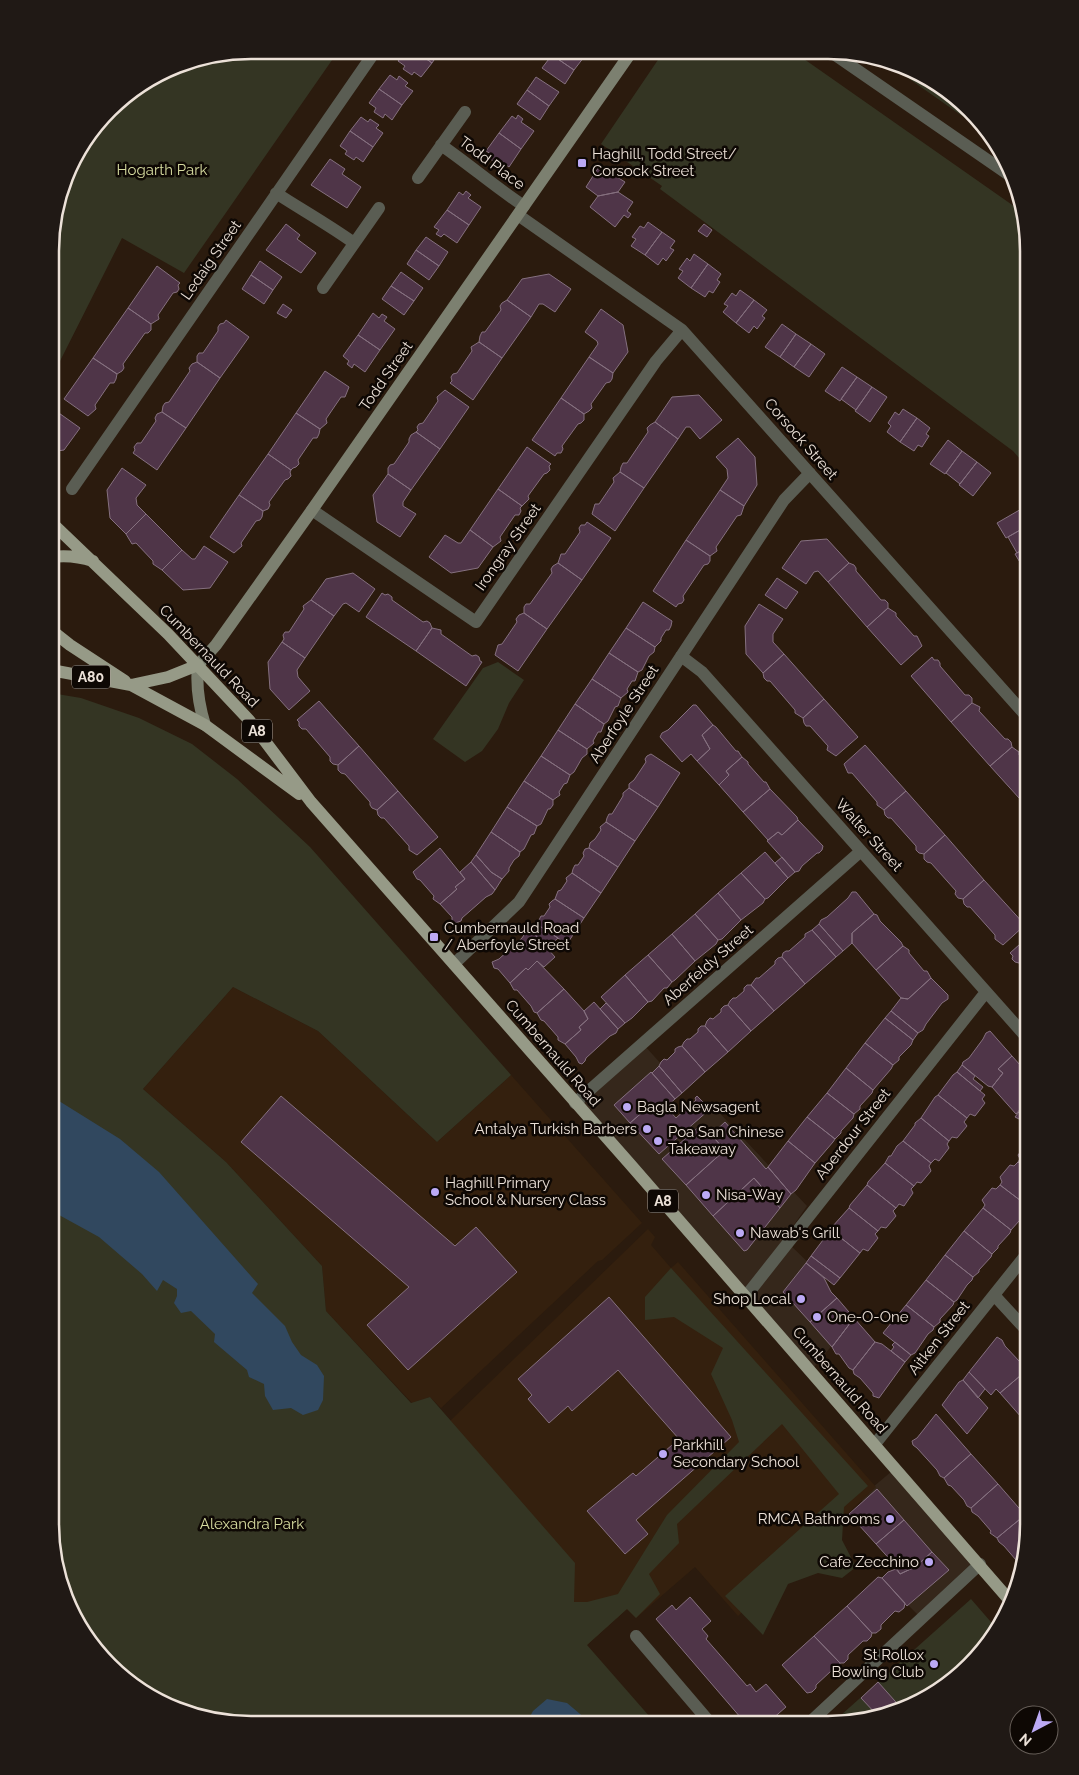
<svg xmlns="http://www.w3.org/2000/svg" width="1079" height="1775" font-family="Raleway,sans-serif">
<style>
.commercial{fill:#35271b}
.built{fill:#34200e}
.green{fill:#343523}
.water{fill:#31485f}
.building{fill:#4f3548;stroke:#85707f}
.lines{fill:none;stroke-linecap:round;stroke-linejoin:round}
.street{stroke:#5a5d53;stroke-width:12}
.secondary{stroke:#7c8070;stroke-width:12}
.primary{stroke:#969a87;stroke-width:12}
.poi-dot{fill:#bcaaf5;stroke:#0e0804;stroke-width:2}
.labels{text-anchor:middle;stroke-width:5;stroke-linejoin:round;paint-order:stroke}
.shield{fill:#0e0804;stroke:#a9a098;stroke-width:1}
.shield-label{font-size:14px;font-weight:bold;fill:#ece1d8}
.poi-label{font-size:15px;fill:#ece1d8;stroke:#0e0804;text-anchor:start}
.street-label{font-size:15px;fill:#ece1d8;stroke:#0e0804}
.park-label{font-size:15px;fill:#d6db9f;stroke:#0e0804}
.rim{fill:none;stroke:#ece1d8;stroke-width:2.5}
</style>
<rect width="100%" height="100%" fill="#2b1b0e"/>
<path class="commercial" d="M644 1045 672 1076 642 1107 672 1142 713 1106 807 1206 784 1239 819 1273 806 1288 843 1332 811 1371 574 1101Z
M898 1466 982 1562 921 1618 895 1592 921 1566 860 1498Z"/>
<path class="built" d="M233 987 318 1031 437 1142 511 1075 642 1223 602 1260 598 1261 441 1408 430 1397 412 1403 326 1311 322 1266 226 1162 143 1089Z
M648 1229 655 1237 651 1245 671 1268 678 1262 876 1487 738 1616 695 1567 636 1618 627 1609 587 1645 450 1421Z"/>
<path class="green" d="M251 50H339L184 273 122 238 56 369 52 367V225L71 162 118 100 174 65Z
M664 51 794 52 1021 211 1029 251V469L1013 451 660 189 662 186 601 144Z
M881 59 905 65 951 92 989 131 985 132Z
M498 662 524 680 509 703 498 729 482 751 465 762 433 739 483 668Z
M51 693 81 698 139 718 192 744 237 779 310 847 511 1075 437 1142 318 1031 233 987 143 1089 226 1162 322 1266 326 1311 411 1403 430 1397 575 1563 574 1602H587L618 1594 667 1515 739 1442 732 1420 711 1374 723 1348 674 1317 645 1320V1297L671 1268 868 1486 844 1507 842 1540 856 1567 842 1578 818 1573 788 1584 763 1635 725 1596 839 1494 782 1424 677 1524 679 1543 649 1574 660 1594 636 1618 627 1609 587 1645 657 1725 225 1723 174 1710 129 1684 92 1647 65 1601 50 1524Z
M971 1599 997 1629 988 1646 951 1683 905 1710 831 1724Z"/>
<path class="water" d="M51 1096 120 1139 159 1172 258 1284 252 1293 285 1326 292 1342 301 1355 317 1365 324 1376 323 1400 318 1410 303 1415 291 1408 273 1410 265 1396 264 1384 249 1377 247 1370 214 1342 215 1334 191 1311 181 1313 174 1303 177 1296V1289L163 1280 157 1291 142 1274 99 1237 50 1210Z
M547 1699 567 1703 592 1724H526L533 1711Z"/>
<path class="building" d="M406 50H414L432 63 421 77 414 72 412 75 403 69 405 66 398 61Z
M414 50 440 51 432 63Z
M555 51H575L584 57 574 70 552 55Z
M552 55 574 70 565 84 542 68Z
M390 75 397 80 399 76 408 83 405 86 413 91 402 105 379 89Z
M536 77 559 92 549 106 527 90Z
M379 89 402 105 392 120 385 114 383 118 374 112 376 108 369 103Z
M527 90 549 106 540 120 517 104Z
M518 115 523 119 521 122 534 131 521 149 499 133 512 116 516 119Z
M361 117 368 122 370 119 379 125 376 128 383 133 373 147 350 131Z
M350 131 373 147 363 162 356 157 354 160 345 154 347 151 340 146Z
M499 133 521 149 509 167 496 157 493 161 488 157 491 154 486 151Z
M330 159 345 169 342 174 361 187 347 208 311 185Z
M600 165 613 174 616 170 620 173 617 177 625 182 618 192 598 196 586 187Z
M466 191 471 195 468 198 481 207 469 225 447 210 459 192 463 195Z
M618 192 633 202 627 211 631 214 628 218 624 215 615 227 590 207 598 196Z
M447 210 469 225 457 243 444 234 441 237 436 234 439 230 434 227Z
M648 222 662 232 645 255 631 246 636 239 632 237 640 226 644 228Z
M286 224 300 235 297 239 316 253 301 273 266 250Z
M704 224 712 230 707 237 698 231Z
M662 232 675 241 670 248 674 250 666 261 663 258 658 265 645 255Z
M426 237 448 252 439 266 416 250Z
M416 250 439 266 429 280 407 264Z
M694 254 708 264 691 288 678 278 683 271 679 269 687 258 690 261Z
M260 261 282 277 273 290 251 275Z
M708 264 721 274 717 280 720 282 713 293 709 291 705 297 691 288Z
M157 266 180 283 178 285 179 289 177 292 173 293 158 315 159 319 151 324 128 308Z
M401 272 423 288 414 301 391 286Z
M549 274 571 289 555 312 543 304H539L531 317 507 300 522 279Z
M251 275 273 290 264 304 242 289Z
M391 286 414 301 404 315 382 299Z
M740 290 754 300 736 323 723 312 728 306 724 304 732 293 736 296Z
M507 300 531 317 502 358 479 342 480 336 482 332H485L501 310 500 306 502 303Z
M754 300 767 310 762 316 765 318 757 329 754 326 749 333 736 323Z
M283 304 292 310 286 318 277 313Z
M128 308 151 324V330L148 333H145L123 364 124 368 122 371 117 374 93 358Z
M601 309 623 325 628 352 613 373 589 357 598 344 597 341 585 332Z
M373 313 379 318 382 314 387 317 384 321 395 329 380 350 358 335Z
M226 320 249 337 220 378 197 362V356L199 353H203L218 331V327L220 324 224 323Z
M782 324 796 334 780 357 765 347Z
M796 334 811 344 794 367 780 357Z
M358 335 380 350 365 372 354 364 352 368 347 364 349 361 343 356Z
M479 342 502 358 473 400 450 383 452 381 451 377 453 374 457 373 472 351 471 347Z
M811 344 825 354 809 377 794 367Z
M589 357 613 373 612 379 610 382 606 383 591 404 592 408 589 411 584 414 561 398Z
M93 358 117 374 116 379 114 383H110L95 405 96 409 88 416 64 399Z
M197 362 220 378 186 428 162 412 163 406 165 403 169 402 190 371 189 368 192 364Z
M842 367 857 377 840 401 825 391Z
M325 371 349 387 345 397H341L326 419 327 423 320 429 296 413Z
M857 377 872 387 856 410 841 399Z
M872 387 887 397 870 422 855 411Z
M445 390 469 407 440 449 416 432 418 430 417 427 419 424 423 423 438 401 437 397Z
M699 395 722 420 700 439 690 427H686L678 439 655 422 672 397Z
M561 398 584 414V420L581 423 578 424 562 446 563 449 561 453H557L555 456 532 440Z
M903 409 917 418 900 442 887 432 891 426 888 423 895 412 899 415Z
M56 411 80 428 64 450 51 452V418Z
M162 412 186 428 157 470 133 453 135 450 134 447 137 443H141L156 421 155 418 157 414Z
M296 413 320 429 319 434 317 438H313L298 460 299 464 296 467 293 468 291 470 268 454Z
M917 418 930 428 926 434 929 436 922 447 918 445 914 451 900 442Z
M655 422 678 439 644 488 620 472 621 467 623 463H627L648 432 647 428 650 425Z
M416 432 440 449 411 490 388 474V468L390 465 394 464 409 442V439L411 435Z
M738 438 755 457 757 485 744 506 720 490 728 478 727 469 716 457Z
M948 440 962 451 945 474 930 464Z
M527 447 551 464 549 466 550 470 547 473 544 474 528 496 529 499 522 506 498 489Z
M962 451 977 462 960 484 946 473Z
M268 454 291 470 290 472 291 476 288 479 285 480 269 502 270 505 268 509 263 511 239 495Z
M977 462 991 473 973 496 959 485Z
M122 468 146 485 136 498 137 505 146 514 126 534 110 518 107 490Z
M620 472 644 488 615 531 592 514 595 504H599L614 482 613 478Z
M388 474 411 490 403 502V506L416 514 400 537 377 522 373 495Z
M498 489 522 506 520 508 521 511 519 515H515L500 537 501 541 493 547 470 530Z
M720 490 744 506 741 515 737 516 716 547 717 551 710 556 686 540Z
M239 495 263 511 262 517 260 520 256 521 241 543 242 546 234 553 210 537Z
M1023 508 1029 519V525L1006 538 997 523Z
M146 514 182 550 162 570 153 564V561L136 543 132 544 126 534Z
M587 522 611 538 582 580 558 563 561 554H565L580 532 579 528 581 525H585Z
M1029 525V546L1017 553 1008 537Z
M470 530 493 547 478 568 451 573 429 557 445 535 458 543H461Z
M827 539 849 563 828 582 818 571 814 572 806 584 782 568 801 541Z
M686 540 710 556V561L708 564 704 565 683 596 684 600 682 603 678 604 676 607 653 591Z
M204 546 228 562 210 588 183 590 162 570 182 550 192 559H195Z
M1029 546V566L1024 569 1015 554Z
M558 563 582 580 547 629 524 613V607L526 604H530L552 573 551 569 553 566Z
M849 563 854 565 856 568V571L881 600H885L888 603V608L867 627 828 582Z
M353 573 375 589 359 612 346 603 343 604 334 616 311 600 326 579Z
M777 578 798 592 786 609 765 595Z
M382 593 385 595 388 594 392 597V600L423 622 427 621 430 623 432 628 416 651 366 617Z
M311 600 334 616 305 658 282 642 284 639 283 635 285 632H289L304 609 303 606Z
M643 602 672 621 671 626 669 630H666L661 638V641L655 647 626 628Z
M759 604 783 619 773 634V642L784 654 763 673 746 654 745 626Z
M888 608 896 613V616L914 636H917L922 646 901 665 867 627Z
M524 613 547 629 518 671 495 655 498 645 502 644 517 622 516 619 519 615Z
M432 628 441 630V634L472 656 476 655 479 657 480 661 482 662 466 686 416 651Z
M626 628 655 647 654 652 649 656 642 670 638 672 609 653Z
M282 642 305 658 297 670 298 677 310 691 289 710 270 689 268 662Z
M609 653 638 672 635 681H632L627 689 628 692 621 698 592 679Z
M784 654 824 699 803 718 795 713V710L770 681H767L764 678 763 673Z
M932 657 934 660H938L940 663V666L965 695H969L972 698V703L951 722 911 676Z
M592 679 621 698 618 706 615 707 608 721 604 724 575 704Z
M824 699 858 737 836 756 827 750 828 746 810 726H806L804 723 803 718Z
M319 701 359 746 338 765 333 764 330 761V757L306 729H302L299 726V722L297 720Z
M972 703 980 707 979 711 1005 739H1008L1011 742 1012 747 990 766 951 722Z
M575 704 604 724 601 732H598L593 741 594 743 587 749 558 730Z
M693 705H696L713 725 702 735 710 749 697 761 691 754 682 762 660 737 662 733 668 730Z
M713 725 716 727 736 751H738L742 757 726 771 729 775 719 785 697 761 710 749 702 735Z
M558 730 587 749V754L582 758 574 772 570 775 541 756Z
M865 745 906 791 884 810 877 805V802L852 773H848L844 764Z
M359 746 398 791 377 810 372 808 370 805V802L345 774 341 773 338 770V765Z
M1012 747 1019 752V755L1029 766V809L990 766Z
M651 754 680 773 658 807 629 788V784L634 780 646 762 645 759 647 756Z
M541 756 570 775 567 783 564 784 559 792 560 795 553 800 524 781Z
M742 757 748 762V764L764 782H766L770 789 743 812 719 785 729 775 726 771Z
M524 781 553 800V805L550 809H548L541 824 537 826 507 807Z
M629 788 658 807 635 841 606 822 607 818 609 814H612L623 796V793Z
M770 789 797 817 798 820 782 835 778 832 768 840 743 812Z
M398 791 438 837 417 855 409 850V846L384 818H381L378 815 377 810Z
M906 791 945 835 924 854 919 853 916 850V846L891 818H888L885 815 884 810Z
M507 807 537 826 534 834 531 835 524 849 520 852 491 832Z
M798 820 823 846 822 850 819 853H817L802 866 799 871 795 872 767 841 778 832 782 835Z
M606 822 635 841 618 867 589 848 590 843 595 839 601 830 600 827Z
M491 832 520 852 519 856 514 860 509 868V871L502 879 491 872 476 855Z
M945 835 984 880 963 899 958 898 955 894 956 891 931 863 927 862 924 859V854Z
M440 848 465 879 455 887 457 889 440 904 433 899 434 896 420 880 417 879 413 872Z
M589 848 618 867 601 893 572 873 573 869 575 865H578L584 856 583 853 585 849Z
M765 852 788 878 768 898 765 899 741 873Z
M476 855 491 872 502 879 495 890 471 862Z
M782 857 795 872 788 878 775 863Z
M471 862 495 890 492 894 486 897 462 918 461 921 455 923 452 921V917L440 904 457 889 455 887 465 879 460 872Z
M572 873 601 893 584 918 555 899 558 891 561 890 567 881 566 878Z
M741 873 765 899 763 903 741 920 718 893Z
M984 880 1025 925 1003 945 995 939V935L970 907H967L964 904 963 899Z
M852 892H856L874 914 852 933V943L843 951 819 924 821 920 827 917 848 898Z
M718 893 741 920 722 939 718 940 695 914Z
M555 899 584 918 567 944 538 925 539 920 541 916H544L550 907 549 904 552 901Z
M695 914 718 940 716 944 695 961 672 934Z
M874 914 877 915 880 921 901 942 903 946 876 970 852 943V933Z
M819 924 843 951 836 957 812 930Z
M538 925 558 938 547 948 531 930Z
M531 930 555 957 544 967 537 961 528 970 526 968 510 983 498 969 494 968 492 962 499 959 522 938 526 932Z
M812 930 836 957 805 984 782 957 783 953 786 951H789L805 937V934Z
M672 934 695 961 675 980 672 982 648 955Z
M1029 936V974L1019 963 1015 962 1012 959 1013 956 1010 953Z
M903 946 909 950V953L924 971H927L931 978 908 999 901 998 876 970Z
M648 955 672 982 667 988H664L652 1001 648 1002 625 975Z
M782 957 805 984 774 1011 751 985 756 978H759L775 964V961L778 958Z
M537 961 564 989 537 1013 534 1012 531 1006 517 990H514L510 983 526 968 528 970Z
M625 975 648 1002 632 1018 625 1023 601 997Z
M931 978 948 995V999L942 1003 926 1024 923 1030 918 1033 891 1011 901 998 908 999Z
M747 985H751L774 1011 751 1031 728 1005 730 1001 733 998H736L744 991V988Z
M564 989 584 1011 588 1019 579 1027 581 1030 565 1044 558 1040V1037L544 1021 541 1020 537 1013Z
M594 1002 618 1029 616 1033 610 1036 586 1058 585 1061 582 1064 579 1063 576 1057 565 1044 581 1030 579 1027 588 1019 584 1011Z
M606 1003 625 1023 618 1029 600 1009Z
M728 1005 751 1031 728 1052 705 1026 707 1021 710 1018 713 1019 721 1012V1009L724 1006Z
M891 1011 918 1033 913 1040 885 1018Z
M885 1018 913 1040 911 1045 899 1057V1060L893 1065 865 1043Z
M701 1026H705L728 1052 705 1072 682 1046 684 1042 687 1039H690L698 1032V1029Z
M990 1031 1012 1056 998 1069 1003 1073 992 1087 988 1086 962 1065 963 1062 969 1058 983 1039 986 1033Z
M865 1043 893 1065 891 1069 873 1090 846 1068Z
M682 1046 705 1072 682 1093 659 1066 661 1062 664 1059 667 1060 675 1052V1049L678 1047Z
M1012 1056 1029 1075V1099L1016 1114 992 1087 1003 1073 998 1069Z
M962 1065 975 1076 973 1079 983 1087 980 1091 957 1072Z
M659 1066 682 1093 675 1099 652 1073Z
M846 1068 873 1090 872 1093 860 1106V1109L854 1114 827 1093Z
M651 1072 675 1099 666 1107 658 1103 649 1111 646 1109 630 1123 614 1105Z
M957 1072 985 1095 982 1099 985 1103 975 1116 970 1114 967 1118 938 1095 953 1075Z
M827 1093 854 1114 853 1118 841 1131V1133L835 1139 807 1117Z
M938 1095 967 1118 964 1122 967 1126 957 1138 952 1137 949 1141 921 1118 935 1097Z
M281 1096 455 1246 476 1227 517 1272 408 1370 367 1325 409 1287 241 1142Z
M697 1096 710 1109 659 1154 630 1123 646 1109 649 1111 658 1103 666 1107 676 1118 696 1100 695 1098Z
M1029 1099V1129L1021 1120 1015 1117Z
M807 1117 835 1139 833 1142 815 1163 788 1141Z
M921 1118 949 1141 947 1144 949 1148 939 1161 935 1159 931 1163 903 1141 915 1125V1123Z
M725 1122 766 1169 768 1167 791 1194 780 1208 754 1178 713 1216 686 1185 725 1150 711 1135Z
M702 1124 725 1150 686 1185 662 1159Z
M788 1141 815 1163 796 1190 791 1194 768 1167Z
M903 1141 931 1163 929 1166 931 1171 921 1183 917 1182 914 1186 885 1163 889 1156H891L897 1146Z
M1027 1143H1029V1171L1018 1162 1020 1159 1018 1155Z
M1018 1162 1029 1171V1207L1000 1185 1002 1182 1000 1177 1010 1165 1014 1166Z
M885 1163 914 1186 911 1189 913 1193 904 1206 899 1204 896 1208 867 1185 868 1182Z
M754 1178 780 1208 747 1250 744 1251 713 1216Z
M867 1185 896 1208 893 1211 896 1216 886 1228 881 1227 878 1231 849 1208 850 1205Z
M1000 1185 1029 1207 1028 1211 1011 1230 983 1208 985 1205 982 1200 992 1188 996 1189Z
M849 1208 878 1231 875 1234 878 1238 868 1251 863 1249 860 1253 831 1230 832 1227Z
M983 1208 1011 1230 1010 1233 998 1246V1248L992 1254 964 1231Z
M831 1230 860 1253 840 1278 811 1256 826 1236Z
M964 1231 992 1254 991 1257 979 1270V1272L973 1277 945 1255Z
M945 1255 973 1277 972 1280 967 1285 957 1300 954 1302 926 1280Z
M811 1256 840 1278 834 1285 806 1263Z
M806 1263 824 1278 831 1292 837 1298 810 1322 783 1292Z
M926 1280 954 1302 953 1305 940 1319V1322L934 1327 906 1305Z
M609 1297 731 1437 636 1520 648 1534 625 1554 587 1511 633 1473 636 1476 679 1439 618 1370 572 1411 568 1406 549 1423 528 1399 532 1395 518 1379Z
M837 1298 854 1318 832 1347 810 1322Z
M906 1305 934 1327 933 1330 928 1334 915 1353 911 1355 883 1333Z
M854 1318 875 1342 853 1370 849 1368 839 1354H836L832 1347Z
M997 1337 1002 1340 1005 1346 1020 1362 1026 1366 1027 1370 1000 1393 996 1389 991 1395 969 1372Z
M875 1342 882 1344 905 1362 879 1398 873 1396V1393L860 1378 854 1374 853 1370Z
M895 1342 911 1355 905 1362 891 1351 894 1347 892 1345Z
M1027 1370 1029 1371V1426L1000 1393Z
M969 1372 985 1389 978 1398 963 1380Z
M963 1380 988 1408 967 1434 942 1405 959 1382Z
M936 1414 971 1454 944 1478 940 1476 937 1470 917 1448 913 1445 912 1441 917 1438Z
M971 1454 998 1484 971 1508 967 1506 964 1500 951 1486 948 1485 944 1478Z
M998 1484 1025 1515 997 1538 990 1533 991 1531 978 1516 972 1512 971 1508Z
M877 1489 904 1520 876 1544 849 1514Z
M1025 1515 1029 1519V1537L1022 1567 1004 1546 999 1542 997 1538Z
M904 1520 932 1552 915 1567 900 1574 894 1564 876 1544Z
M932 1552 949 1570 907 1606 882 1578 888 1572 896 1569 900 1574 915 1567Z
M878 1577 882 1578 905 1603 904 1608 899 1612 895 1611 881 1625V1629L876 1633H872L847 1606Z
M690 1597 711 1621 702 1629 708 1636 706 1639 747 1686 750 1684 756 1692 766 1684 786 1707 771 1720 775 1725H747L656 1619 672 1605 676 1610Z
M847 1606 872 1633 871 1637 867 1641H863L848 1655V1659L844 1663H840L814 1636Z
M814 1636 840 1663 839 1667 834 1671H831L816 1685V1688L812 1692 807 1693 782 1665Z
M878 1682 903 1710 877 1715 861 1698Z"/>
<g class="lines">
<path class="street" d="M831 52 1015 179
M441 145C470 165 495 187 524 206
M418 178 465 112
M276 193C302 210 329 225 354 243
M518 215 682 330 1029 719
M323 288 379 208
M72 489 376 50
M312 510 476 622 656 361 682 330
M681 656 702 672 1029 1040
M454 964 519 902 784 500 810 473
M575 1103 861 851
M994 1295 1029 1333
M746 1296 986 992
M875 1444 1029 1251
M636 1636 712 1725
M807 1725 980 1564"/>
<path class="secondary" d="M205 725C199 706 196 685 198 665L216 645 312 510 632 51"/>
<path class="primary" d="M51 522 168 634 249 720 311 802 630 1164 1012 1603
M51 557C66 555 78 556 93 561
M51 630 70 645 125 681
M51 670 131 685 205 725 299 794
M131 685 168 677 198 665"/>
</g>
<g class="poi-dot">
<rect x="577" y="158" width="10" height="10" rx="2.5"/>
<rect x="429" y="932" width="10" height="10" rx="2.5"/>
<circle cx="627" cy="1107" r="5"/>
<circle cx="647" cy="1129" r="5"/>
<circle cx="658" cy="1141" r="5"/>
<circle cx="435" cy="1192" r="5"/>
<circle cx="706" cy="1195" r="5"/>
<circle cx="740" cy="1233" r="5"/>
<circle cx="801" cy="1299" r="5"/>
<circle cx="817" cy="1317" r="5"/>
<circle cx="663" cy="1454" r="5"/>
<circle cx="890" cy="1519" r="5"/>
<circle cx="929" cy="1562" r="5"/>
<circle cx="934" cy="1664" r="5"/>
</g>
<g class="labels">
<g class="shield">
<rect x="72" y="665.5" width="38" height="23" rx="4"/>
<rect x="242" y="719.5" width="30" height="23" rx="4"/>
<rect x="648" y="1189.5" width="30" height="23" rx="4"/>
</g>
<g class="shield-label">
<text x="91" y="682">A80</text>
<text x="257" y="736">A8</text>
<text x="663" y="1206">A8</text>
</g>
<g class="poi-label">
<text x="592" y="159">Haghill, Todd Street/<tspan x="592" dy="17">Corsock Street</tspan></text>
<text x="444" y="933">Cumbernauld Road<tspan x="444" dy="17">/ Aberfoyle Street</tspan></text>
<text x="637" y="1112">Bagla Newsagent</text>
<text x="637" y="1134" text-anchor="end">Antalya Turkish Barbers</text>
<text x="668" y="1137">Poa San Chinese<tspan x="668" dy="17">Takeaway</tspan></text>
<text x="445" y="1188">Haghill Primary<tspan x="445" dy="17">School &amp; Nursery Class</tspan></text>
<text x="716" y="1200">Nisa-Way</text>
<text x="750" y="1238">Nawab's Grill</text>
<text x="791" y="1304" text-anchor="end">Shop Local</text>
<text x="827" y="1322">One-O-One</text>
<text x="673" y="1450">Parkhill<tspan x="673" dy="17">Secondary School</tspan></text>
<text x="880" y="1524" text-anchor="end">RMCA Bathrooms</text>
<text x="919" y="1567" text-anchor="end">Cafe Zecchino</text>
<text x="924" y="1660" text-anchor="end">St Rollox<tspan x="924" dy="17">Bowling Club</tspan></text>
</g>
<g class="street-label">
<text transform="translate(492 163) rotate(37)" y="5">Todd Place</text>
<text transform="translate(211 260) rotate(-55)" y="5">Ledaig Street</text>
<text transform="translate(386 376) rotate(-55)" y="5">Todd Street</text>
<text transform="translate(801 439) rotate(49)" y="5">Corsock Street</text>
<text transform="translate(508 547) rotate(-55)" y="5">Irongray Street</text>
<text transform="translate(209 656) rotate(46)" y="5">Cumbernauld Road</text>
<text transform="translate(624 714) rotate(-57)" y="5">Aberfoyle Street</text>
<text transform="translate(869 835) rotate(48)" y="5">Walter Street</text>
<text transform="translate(708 965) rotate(-41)" y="5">Aberfeldy Street</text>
<text transform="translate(553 1053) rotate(49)" y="5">Cumbernauld Road</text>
<text transform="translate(853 1134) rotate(-52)" y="5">Aberdour Street</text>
<text transform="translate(939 1338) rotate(-52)" y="5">Aitken Street</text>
<text transform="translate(840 1380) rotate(49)" y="5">Cumbernauld Road</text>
</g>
<g class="park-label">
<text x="162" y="175">Hogarth Park</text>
<text x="252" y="1529">Alexandra Park</text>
</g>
</g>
<path d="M0 0H1079V1775H0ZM251 59H828A192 192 0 0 1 1020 251V1524A192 192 0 0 1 828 1716H251A192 192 0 0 1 59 1524V251A192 192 0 0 1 251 59Z" fill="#201915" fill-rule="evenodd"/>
<path class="rim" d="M251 59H828A192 192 0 0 1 1020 251V1524A192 192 0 0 1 828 1716H251A192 192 0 0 1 59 1524V251A192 192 0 0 1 251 59Z"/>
<g transform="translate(1034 1730) rotate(221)"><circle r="24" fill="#0e0804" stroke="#675f59"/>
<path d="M0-4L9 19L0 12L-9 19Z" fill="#bcaaf5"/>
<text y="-8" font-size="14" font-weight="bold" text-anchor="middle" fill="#ece1d8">N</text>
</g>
</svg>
